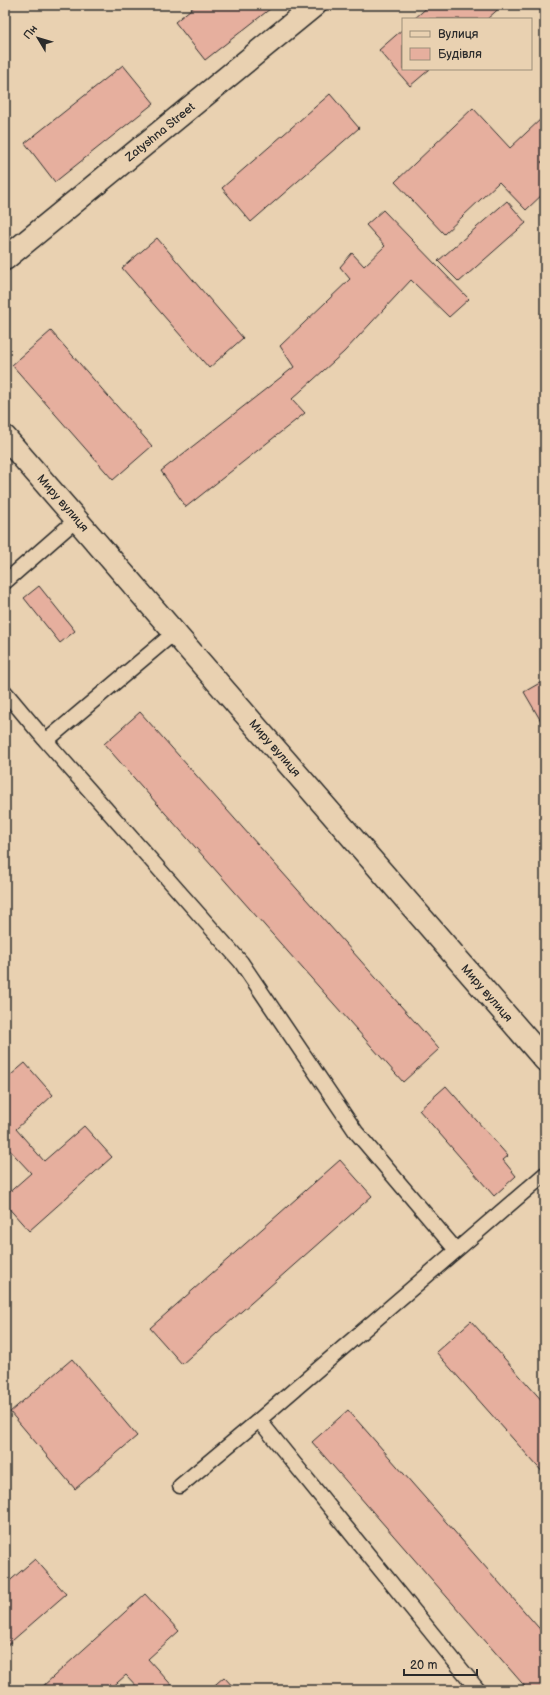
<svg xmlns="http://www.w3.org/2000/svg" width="550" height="1695" font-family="'Balsamiq Sans',sans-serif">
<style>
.building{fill:#e6af9e;stroke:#2b2b2b}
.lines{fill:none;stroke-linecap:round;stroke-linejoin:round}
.lane-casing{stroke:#2b2b2b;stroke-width:17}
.street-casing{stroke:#2b2b2b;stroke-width:25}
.lane{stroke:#e9d1b1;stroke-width:14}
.street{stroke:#e9d1b1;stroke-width:22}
.labels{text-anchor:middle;stroke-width:3;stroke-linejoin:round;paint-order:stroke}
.street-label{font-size:12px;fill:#2b2b2b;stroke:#e9d1b1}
</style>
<rect width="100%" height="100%" fill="#e9d1b1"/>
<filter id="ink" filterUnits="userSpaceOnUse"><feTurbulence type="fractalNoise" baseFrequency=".025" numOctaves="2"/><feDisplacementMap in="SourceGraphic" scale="8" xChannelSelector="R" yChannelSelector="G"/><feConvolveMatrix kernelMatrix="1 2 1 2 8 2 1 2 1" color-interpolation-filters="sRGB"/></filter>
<g filter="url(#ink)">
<path class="building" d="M196 5H275L205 60 175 22Z
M430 5H503L487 19H414Z
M403 29V69H430L410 86 379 50Z
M123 65 154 103 55 182 25 143Z
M330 94 359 128 251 222 222 188Z
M473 108 510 148 542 118 545 121V158L541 162 545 166V192L526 210 499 182 444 234 395 182Z
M507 201 526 223 459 282 438 261Z
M383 210 469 299 449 317 411 280 344 352 292 399 305 413 186 507 161 471 294 367 280 346 350 279 340 267 352 253 364 266 385 246 366 225Z
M157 238 243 338 209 368 122 268Z
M51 331 152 446 113 480 12 365Z
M39 586 75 631 60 643 24 598Z
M545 680V728L524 692Z
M140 712 439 1049 403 1082 104 744Z
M25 1063 53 1095 16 1129 44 1161 84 1126 112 1157 29 1231 5 1204V1196L31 1173 5 1145V1080Z
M446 1086 508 1156 503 1160 516 1176 494 1196 419 1110Z
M340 1160 372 1196 182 1364 150 1328Z
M471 1321 545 1404V1475L436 1352Z
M72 1359 137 1436 75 1489 10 1412Z
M348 1410 545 1635V1690H528L312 1442Z
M35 1559 66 1594 5 1647V1585Z
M145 1594 179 1631 148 1659 176 1690H140L126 1675 109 1690H47L43 1686Z
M224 1677 236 1690H209Z"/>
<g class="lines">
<g class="lane-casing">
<path id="lane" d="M5 582 77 519
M5 692 46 741 175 632
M46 741 241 962 356 1132 456 1250
M180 1486 259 1420
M478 1690 259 1420 545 1174"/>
</g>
<g class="street-casing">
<path id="street" d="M5 259 315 5
M5 437 545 1060"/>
</g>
<use href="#lane" class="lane"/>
<use href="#street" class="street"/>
</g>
</g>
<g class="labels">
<g class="street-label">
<text transform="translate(160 132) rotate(-39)" y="4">Zatyshna Street</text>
<text transform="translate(63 503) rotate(49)" y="4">Миру вулиця</text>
<text transform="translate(275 748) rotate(49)" y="4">Миру вулиця</text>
<text transform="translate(487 993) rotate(49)" y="4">Миру вулиця</text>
</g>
</g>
<rect width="550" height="1695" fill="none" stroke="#e9d1b1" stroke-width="20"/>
<rect x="10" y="10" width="530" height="1675" fill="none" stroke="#2b2b2b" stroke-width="1.5" filter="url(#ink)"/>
<rect x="402" y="18" width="130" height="52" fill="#e9d1b1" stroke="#9d8f7b"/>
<rect x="410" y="31" width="20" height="6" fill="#e9d1b1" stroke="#9d8f7b"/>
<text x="438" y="38" font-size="12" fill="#2b2b2b">Вулиця</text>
<rect x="410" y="48" width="20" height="12" fill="#e6af9e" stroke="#9d8f7b"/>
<text x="438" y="58" font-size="12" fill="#2b2b2b">Будівля</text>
<g transform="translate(38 38) rotate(308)" stroke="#e9d1b1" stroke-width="3" paint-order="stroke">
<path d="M0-3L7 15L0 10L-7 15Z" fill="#2b2b2b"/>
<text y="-6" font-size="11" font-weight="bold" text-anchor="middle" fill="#2b2b2b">Пн</text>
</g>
<path d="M404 1669v6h73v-6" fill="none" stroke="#2b2b2b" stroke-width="2"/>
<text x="410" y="1669" font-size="12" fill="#2b2b2b" stroke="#e9d1b1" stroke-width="3" paint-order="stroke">20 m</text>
</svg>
